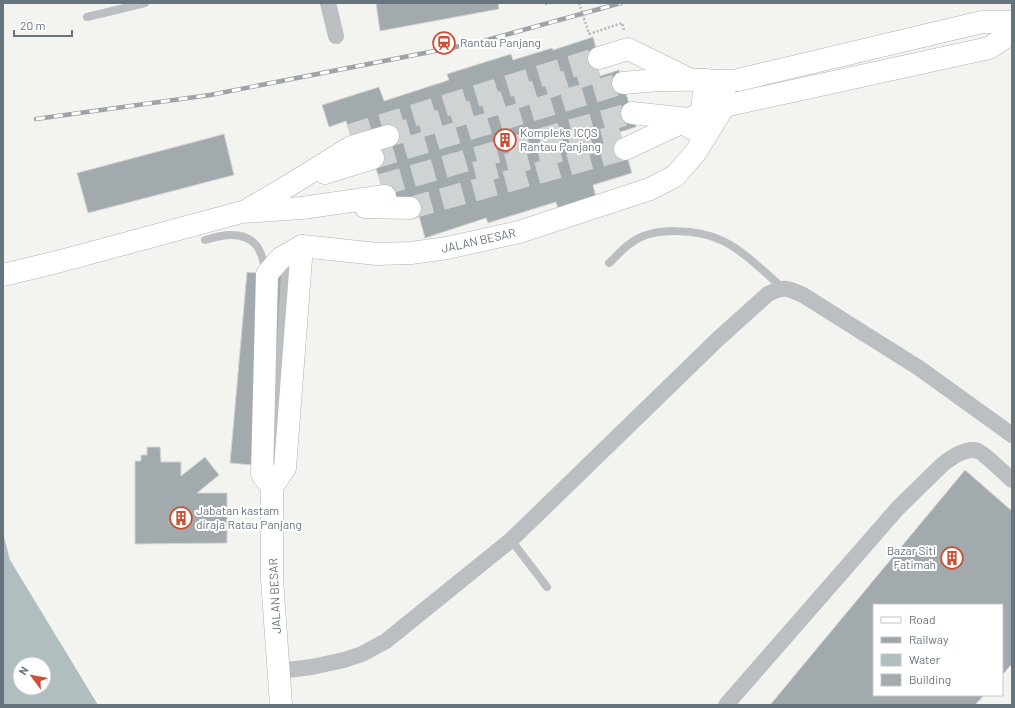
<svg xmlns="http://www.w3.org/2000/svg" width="1015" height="708" font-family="Barlow,sans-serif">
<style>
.water{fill:#b1bec0;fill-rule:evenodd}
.building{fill:#a3aaae;stroke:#d5d4d3}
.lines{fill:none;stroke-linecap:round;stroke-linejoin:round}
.primary-tunnel{stroke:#d0d3d3;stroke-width:22;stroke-dasharray:22 11;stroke-linecap:butt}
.trunk-tunnel{stroke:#d0d3d3;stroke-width:22;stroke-dasharray:22 11;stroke-linecap:butt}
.secondary-casing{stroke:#aeb3b6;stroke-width:23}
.trunk-casing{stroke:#afb2b4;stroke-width:23}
.path{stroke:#b5b8ba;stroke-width:2.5;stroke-dasharray:2 2;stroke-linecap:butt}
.service{stroke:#bbbfc1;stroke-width:8}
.minor{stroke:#bbbfc1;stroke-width:16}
.secondary{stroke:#fff;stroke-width:22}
.trunk{stroke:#fff;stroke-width:22}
.rail-casing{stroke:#9da3a7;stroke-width:4.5}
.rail{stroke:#fff;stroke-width:3;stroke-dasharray:9;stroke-linecap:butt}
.path-bridge{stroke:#b5b8ba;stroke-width:2.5;stroke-dasharray:2 2;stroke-linecap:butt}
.labels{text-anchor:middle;stroke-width:4;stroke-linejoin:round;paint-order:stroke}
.poi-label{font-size:12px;fill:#66747d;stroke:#fff;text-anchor:start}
.street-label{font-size:12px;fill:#66747d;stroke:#fff}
</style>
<rect width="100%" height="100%" fill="#f3f3f0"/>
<path class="water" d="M3 533 10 560 98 705H3ZM20 664H44V688H20Z"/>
<path class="building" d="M376 3H498L499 9 380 31Z
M593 37 599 58 595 61 600 76 619 70 636 127 620 132 632 173 593 185 596 197 558 209 556 202 488 223 486 218 425 238 419 216 413 218 387 204 370 149 351 136 346 121 329 127 322 105 379 87 384 101 449 80 447 74 511 54 513 60 552 48 553 50Z
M224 134 234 175 88 213 77 173Z
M247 272 267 274 299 275 285 468 230 463Z
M147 447H160L161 462H181V476L205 457 219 475 197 493H227V543L135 544V461H141V455H147Z
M965 470 1012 511V664L1002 675V605H874V695H984L975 705H770Z"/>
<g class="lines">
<path class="primary-tunnel" d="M388 136 487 107 598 71"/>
<path class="trunk-tunnel" d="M350 135 599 58
M373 158 623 83
M475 173 621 135
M381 185 632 113
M410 208 625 149"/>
<g class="secondary-casing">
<g id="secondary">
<path d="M692 129 702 113 705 80"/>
<path id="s1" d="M272 487 262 474 267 274 281 258 302 246 377 254 411 253 447 248 519 232 650 189 675 176 696 152 724 106V82"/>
<path d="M281 705 272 579V487L285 468 302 246"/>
</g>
</g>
<g class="trunk-casing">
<path id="trunk" d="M599 58 628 49 685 77
M623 83C650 80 677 79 704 80 716 81 726 82 738 80L982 22H1012
M632 113 689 119
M625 149 702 113 724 106 989 48 1012 33
M325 173 373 158
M365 207 410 208
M249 209 285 188 351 147 388 136
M3 275 57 262 242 212 302 208 385 196"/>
</g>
<path class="path" d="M545 4 551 3
M589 34 622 23 624 30"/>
<path class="service" d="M87 17 145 3
M205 240C221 235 243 230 256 245 262 252 264 263 266 272
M609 263C616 257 623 248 631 243 653 226 699 229 723 241 744 251 765 273 783 288
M273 476 285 275 294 259
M511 540 547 587"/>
<path class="minor" d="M328 3 336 36
M279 671 312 667 344 660 362 654 386 641 511 540 718 339 768 294C784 286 787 288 803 295L919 368 1012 435
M726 705 898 508 943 464C952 457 967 447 978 451 984 453 1005 474 1012 480"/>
<use href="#secondary" class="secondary"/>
<use href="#trunk" class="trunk"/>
<g class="rail-casing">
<path id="rail" d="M36 119 210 95 476 43 621 3"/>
</g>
<use href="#rail" class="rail"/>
<path class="path-bridge" d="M579 3 589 34"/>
</g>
<defs>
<g id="station-ring" transform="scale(1.15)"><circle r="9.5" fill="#fff" stroke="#cb5038" stroke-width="1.5"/><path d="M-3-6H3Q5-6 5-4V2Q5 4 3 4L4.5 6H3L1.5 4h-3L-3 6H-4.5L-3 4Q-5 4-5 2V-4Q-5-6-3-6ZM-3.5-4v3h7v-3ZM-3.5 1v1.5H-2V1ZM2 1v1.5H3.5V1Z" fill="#cb5038"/></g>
<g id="building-ring" transform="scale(1.15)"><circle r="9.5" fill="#fff" stroke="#cb5038" stroke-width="1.5"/><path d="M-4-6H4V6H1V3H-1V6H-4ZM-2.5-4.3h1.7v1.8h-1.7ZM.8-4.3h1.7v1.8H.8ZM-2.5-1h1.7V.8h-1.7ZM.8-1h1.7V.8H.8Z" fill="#cb5038"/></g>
</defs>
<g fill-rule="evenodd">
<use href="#station-ring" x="444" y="43"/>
<use href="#building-ring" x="505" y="140"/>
<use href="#building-ring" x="181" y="518"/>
<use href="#building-ring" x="952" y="558"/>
</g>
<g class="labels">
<g class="poi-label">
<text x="460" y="47">Rantau Panjang</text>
<text x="520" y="137">Kompleks ICQS<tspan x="520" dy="14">Rantau Panjang</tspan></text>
<text x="196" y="515">Jabatan kastam<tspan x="196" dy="14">diraja Ratau Panjang</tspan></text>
<text x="936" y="555" text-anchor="end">Bazar Siti<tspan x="936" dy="14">Fatimah</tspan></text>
</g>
<g class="street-label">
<text dy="4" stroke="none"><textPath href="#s1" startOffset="440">JALAN BESAR</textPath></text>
<text transform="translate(275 596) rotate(-93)" y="4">JALAN BESAR</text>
</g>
</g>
<rect width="1015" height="708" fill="none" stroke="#66747d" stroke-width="8"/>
<rect x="873" y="604" width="130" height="92" fill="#ffffff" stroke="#c2c7cb"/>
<rect x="881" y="617" width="20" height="6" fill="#ffffff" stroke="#c2c7cb"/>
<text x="909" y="624" font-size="12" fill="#66747d">Road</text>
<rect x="881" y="637" width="20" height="6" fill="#9da3a7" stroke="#c2c7cb"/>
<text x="909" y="644" font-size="12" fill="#66747d">Railway</text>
<rect x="881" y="654" width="20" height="12" fill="#b1bec0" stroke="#c2c7cb"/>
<text x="909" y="664" font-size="12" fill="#66747d">Water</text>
<rect x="881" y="674" width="20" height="12" fill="#a3aaae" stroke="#c2c7cb"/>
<text x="909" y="684" font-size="12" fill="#66747d">Building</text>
<g transform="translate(32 676) rotate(302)"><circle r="19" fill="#ffffff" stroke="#c2c7cb"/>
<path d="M0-3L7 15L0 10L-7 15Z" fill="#cb5038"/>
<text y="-6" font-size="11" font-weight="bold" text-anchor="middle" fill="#66747d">N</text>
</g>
<path d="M14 30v6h58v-6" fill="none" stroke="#66747d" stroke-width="2"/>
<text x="20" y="30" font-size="12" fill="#66747d" stroke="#ffffff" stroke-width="3" paint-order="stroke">20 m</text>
</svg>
